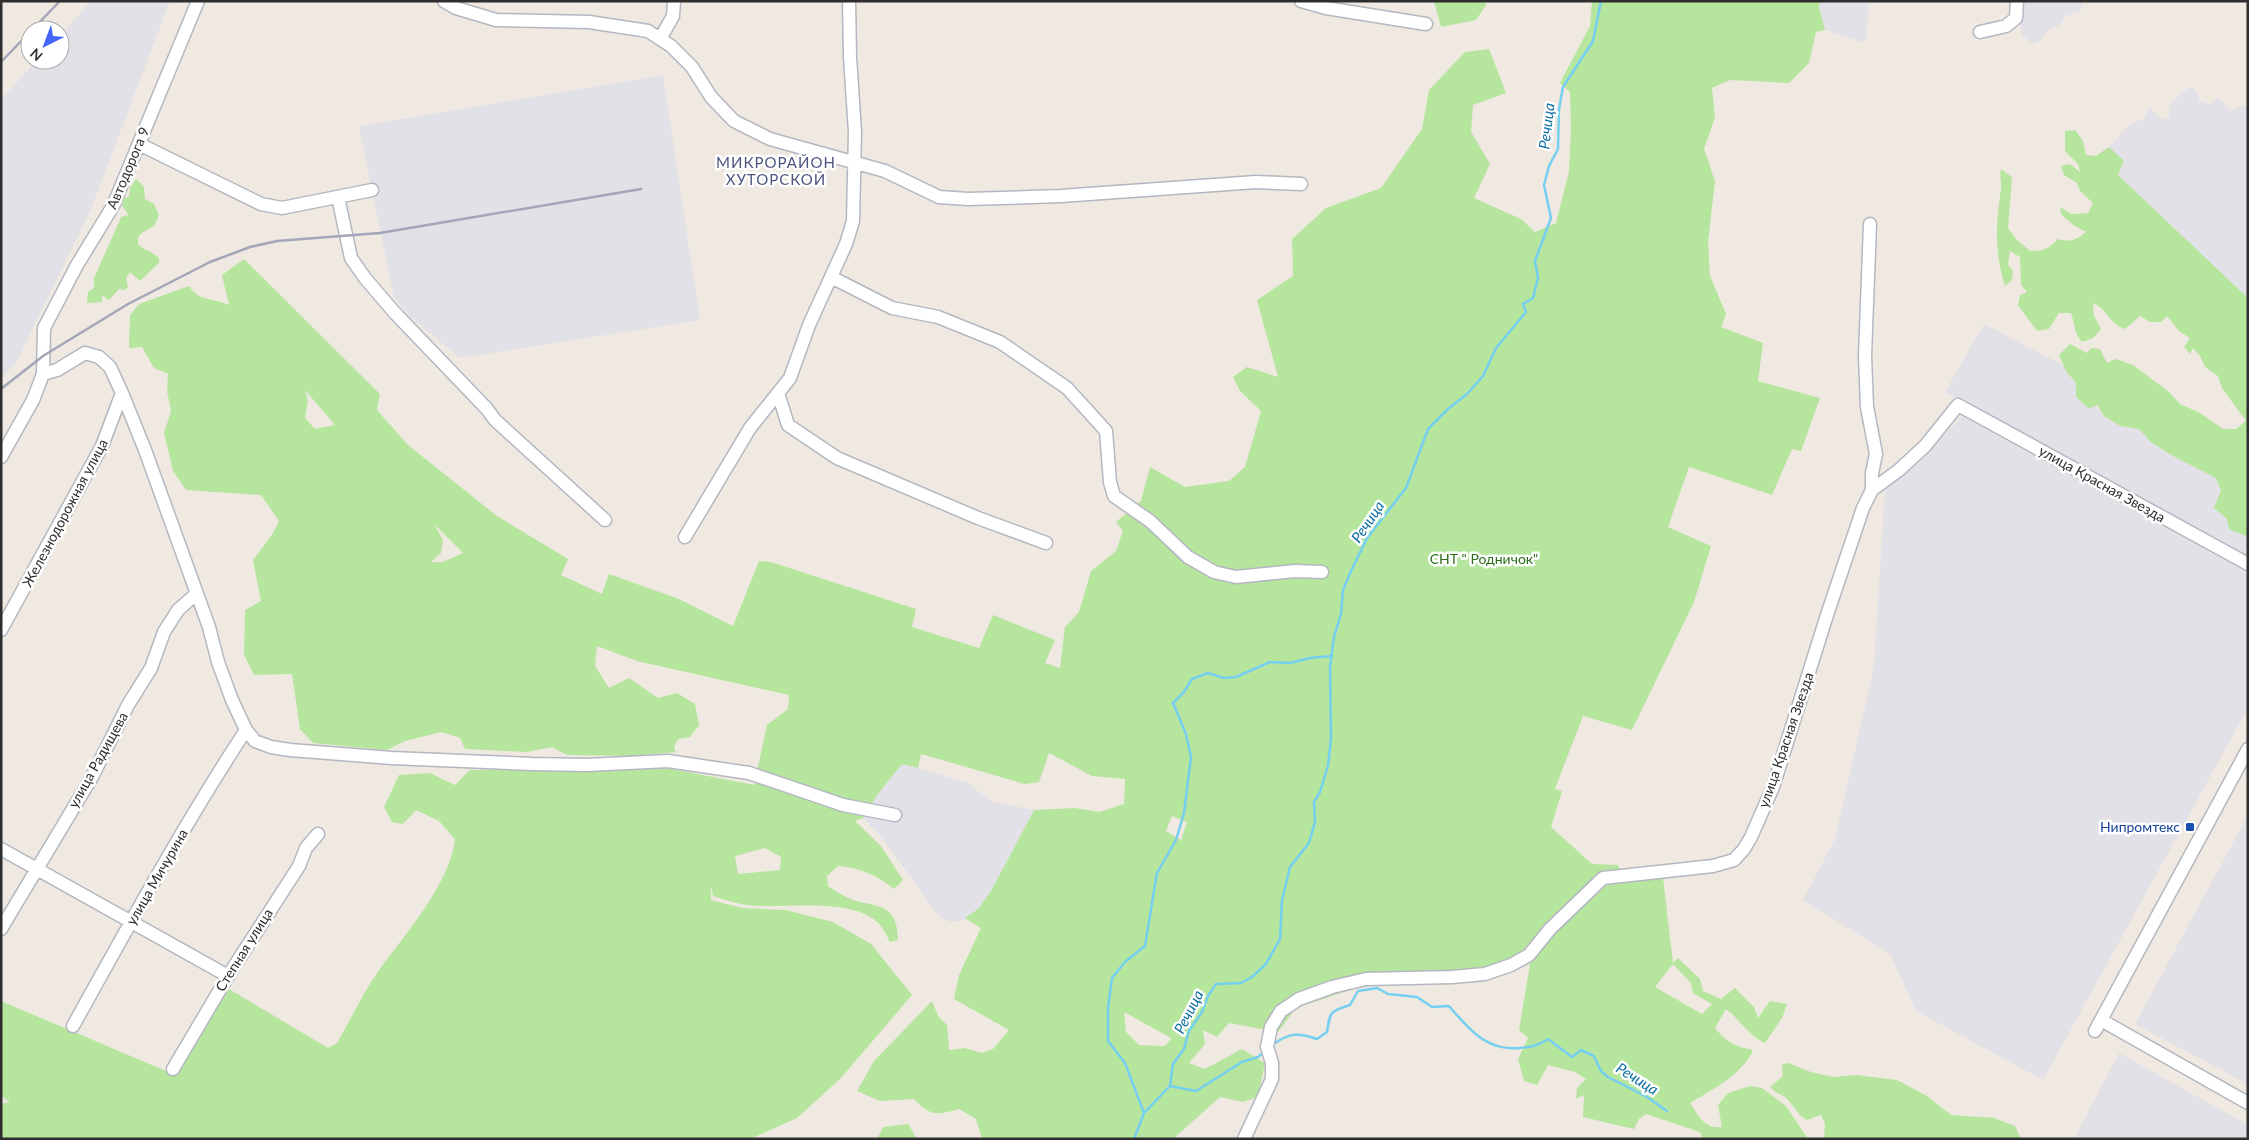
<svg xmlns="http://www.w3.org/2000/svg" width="2249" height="1140" font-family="Lato,sans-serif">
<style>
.industrial{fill:#e3e1e8}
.green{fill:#b6e59e;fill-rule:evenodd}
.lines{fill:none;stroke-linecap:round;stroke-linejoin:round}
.stream{stroke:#75cff0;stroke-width:2.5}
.minor-casing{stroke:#b4b7c1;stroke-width:15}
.minor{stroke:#fff;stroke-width:12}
.rail{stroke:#a3a6b8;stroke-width:2.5}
.transit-dot{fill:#1a4fb4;stroke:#fff;stroke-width:2}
.labels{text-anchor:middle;stroke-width:5;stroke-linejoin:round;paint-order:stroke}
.street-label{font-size:14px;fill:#2e2e2e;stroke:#fff}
.park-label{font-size:14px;fill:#2c6e1b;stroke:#fff}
.transit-label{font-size:14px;fill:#164399;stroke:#fff;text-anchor:end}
.water-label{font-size:15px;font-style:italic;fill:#0d6fa3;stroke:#fff}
.neighbourhood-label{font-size:15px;letter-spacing:1px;fill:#4d5680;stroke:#fff}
</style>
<rect width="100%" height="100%" fill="#efe9e1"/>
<path class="industrial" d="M91 1H170L91 209 16 363 1 378V100L37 60H60V35Z
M1820 1H1869L1866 39 1863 42 1825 30 1819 7Z
M2021 1H2083L2081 11 2066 16 2060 25 2047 31 2041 40 2033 44 2022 35 2019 22Z
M663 75 700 320 460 358 413 319 394 298 359 126Z
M2192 86 2198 93 2199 101 2211 105 2218 97 2232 111 2241 106 2248 107V298L2118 175 2122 168 2109 147 2129 125 2143 119 2150 108 2163 120 2169 117 2170 105 2182 92Z
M1984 324 2063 365 2066 371 2104 416 2120 426 2139 429 2151 442 2171 455 2216 478 2221 491 2215 508 2227 519 2230 529 2248 537V560L1945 392Z
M1963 417 2248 573V708L2043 1080 1916 1011 1890 954 1803 900 1835 839 1874 667 1885 490Z
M902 764 966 782 993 802 1034 810 991 891 978 909 963 920 951 922 942 918 935 911 883 839 863 818 878 794Z
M2248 815V1084L2135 1024Z
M2119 1053 2248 1125V1139H2074Z"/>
<path class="green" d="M1434 1H1485L1486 5 1476 20 1441 27Z
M1592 1H1820L1819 7 1825 30 1816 32 1809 63 1789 83 1730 80 1712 88 1715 117 1704 149 1715 181 1708 242 1710 276 1726 314 1721 327 1763 343 1758 381 1820 398 1801 451 1792 449 1772 495 1689 467 1668 527 1711 546 1694 602 1632 730 1583 716 1555 789 1562 791 1551 827 1592 864 1618 865 1625 881 1663 878 1673 963 1678 958 1700 979 1703 991 1721 999 1735 988 1754 1007 1758 1018 1770 1001 1787 1004 1782 1018 1765 1043C1748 1036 1740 1019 1726 1009L1715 1028C1726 1042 1736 1047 1753 1050 1743 1074 1712 1090 1690 1103 1699 1116 1704 1129 1722 1127L1718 1105 1728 1093 1750 1086 1762 1088 1786 1106 1808 1139H1703L1700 1132 1646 1114 1639 1119 1634 1129 1583 1117 1584 1095 1576 1099 1577 1088 1586 1079 1575 1072 1548 1065 1537 1085 1524 1081 1518 1059 1528 1038 1519 1030 1530 964 1489 980 1416 985 1368 984 1296 1008 1278 1032 1229 1023 1217 1037 1203 1030 1205 1044 1189 1063 1205 1069 1242 1049 1265 1063 1258 1097 1243 1102 1220 1097 1173 1139H982L976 1119 959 1109C937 1115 931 1117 914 1099L880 1101 857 1091 874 1061 932 1001 938 1016 947 1025 949 1050 964 1048 982 1053 993 1049 1009 1030 954 999 959 975 981 928 965 918 978 909 991 891 1034 810 1075 808 1099 812 1124 804 1125 779 1092 776 1049 753 1039 782 1025 784 921 754 918 768 902 764 878 794 863 818 855 821 881 846 903 880 894 889C877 875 860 868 838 866L827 876 828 886C834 890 840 894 846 897 870 909 898 898 898 940L890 942C886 934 882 925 875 920 849 900 793 907 762 906 745 906 728 901 713 896L711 886V900L742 908 786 910 833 922 871 944 912 995 840 1079 797 1118 750 1139H1V1104L10 1102 1 1096V1001L173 1074 181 1066 229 989 328 1048 337 1043C351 1019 363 993 379 970 404 936 451 882 455 839L439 821 416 810 403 824 392 822 384 807 399 775 430 773 455 785 470 770 672 769 754 785 767 725 788 709 789 695 637 661 597 646 595 666 609 688 629 678 658 698 677 693 695 704 699 725 690 737 678 739 674 747 676 752 631 756 567 755 552 747 527 752 465 749 460 738 442 732 405 741 387 750 313 743 300 729 292 674 254 675 244 655 245 610 261 601 253 560 273 533 279 521 261 495 186 490 173 471 164 433 171 411 167 391 168 374 154 368 142 347 129 348 130 315 139 304 189 286C199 302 212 297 229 305L222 275 244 259 380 394 377 410 408 445 497 516 568 559 561 575 602 594 609 574 679 599 733 626 759 561 771 562 916 609 912 627 979 648 993 615 1055 640 1045 663 1060 668 1065 627 1079 612 1091 571 1116 551 1123 531 1116 522 1141 501 1150 467 1185 487 1229 481 1245 467 1261 411 1240 391 1233 377 1247 367 1278 377 1257 300 1293 276 1292 239 1326 208 1381 188 1422 129 1429 90 1465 52 1489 49 1506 93 1473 105 1471 132 1490 164 1474 198 1521 219 1535 232 1556 223 1569 172 1571 129 1570 92 1560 83 1590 26ZM305 390 335 425 315 429 305 418 308 401ZM434 524 463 553 443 562H431L441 553 443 540ZM1172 816 1187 822 1181 840 1166 831ZM765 848 781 857 780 870 738 874 735 856ZM1673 964 1691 983 1693 993 1712 1004 1702 1014 1655 987ZM1124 1012 1171 1038V1039L1165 1046 1139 1045 1126 1032Z
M2075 130 2083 141 2086 155 2096 156 2109 147 2124 161 2118 175 2248 298V537L2229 529 2227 519 2214 508 2221 491 2216 478 2171 455 2151 442 2139 429 2120 426 2104 416 2097 405 2089 409 2076 397V383L2066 371 2059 355 2070 344 2087 353 2091 348 2100 349 2107 363 2116 359 2133 365 2169 392 2180 404 2200 413 2223 429H2236L2246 421 2222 388 2218 376 2205 367 2200 356 2193 348 2190 354 2184 347 2190 338 2179 331 2167 316 2161 322H2150L2140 316 2125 329C2109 324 2108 309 2093 303L2094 316 2101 329 2093 338 2082 342C2074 333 2075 324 2071 313H2059L2049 329 2037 331 2018 305 2020 295 2027 292 2021 285 2020 257 2010 251 2008 265 2013 271 2012 280 2005 286C1994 250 1996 225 2001 189 2002 182 1999 177 2001 169L2012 177 2008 228 2016 239 2030 251C2043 251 2049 250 2057 239 2070 242 2075 241 2086 232L2072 224 2061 214 2060 207 2072 214 2088 213 2093 203 2080 191 2077 183 2064 175 2061 166 2070 164 2080 172 2078 164 2065 151V131Z
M136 179 144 187 145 199 154 204 159 215 154 226 143 232 138 237V244C144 251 152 251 159 258V263L140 281 130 272 126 278 128 287 125 290 119 289 109 300 102 295V302L87 303 88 292 94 288V278L119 222 121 217 129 215 122 206 123 198 129 197 130 188Z
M1788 1063 1811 1072 1834 1077 1856 1075 1897 1080 1927 1096 1951 1115 1994 1118 2015 1126 2021 1139H1824L1825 1124 1821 1115 1807 1120C1796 1113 1795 1107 1787 1099 1781 1094 1775 1093 1770 1087L1783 1076 1782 1064Z
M908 1124 917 1139H877L883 1127Z"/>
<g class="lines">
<path class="stream" d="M1272 1045C1289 1033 1298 1032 1317 1039L1327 1032C1330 1012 1330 1011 1350 1005L1358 991 1377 988 1388 994 1417 997 1432 1007 1449 1006C1469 1029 1486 1051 1519 1048 1531 1047 1538 1046 1548 1039L1572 1057 1581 1050 1594 1056 1601 1071 1608 1077 1647 1097 1667 1111
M1170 1086 1196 1091 1242 1062 1258 1057 1264 1052
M1144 1113 1125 1063 1108 1041V1008L1112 978 1125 962 1145 946 1157 873 1176 840 1184 813 1191 757 1186 734 1173 703 1184 692 1192 679 1208 673 1224 678 1236 677 1270 662 1290 663 1310 658 1332 656
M1134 1139 1144 1113 1170 1086 1173 1064 1184 1049 1189 1031 1202 1012 1208 996 1216 984 1241 983 1252 977 1266 964 1280 939 1282 900 1290 867 1309 843 1315 822 1314 802 1320 792 1328 766 1331 738 1330 667 1334 637 1341 614 1343 590 1351 571 1367 538 1406 488 1428 429 1448 409 1467 394 1483 376 1496 348 1526 312 1523 304 1533 298 1538 278 1535 261 1551 218 1544 185 1549 166 1558 149 1559 109 1563 87 1593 41 1601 1"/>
<g class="minor-casing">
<path id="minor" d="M444 1 456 8 496 20 589 22 648 31 671 46 692 67 711 97 734 121 770 139 885 171 939 197 968 199 1061 196 1256 182 1301 184
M1301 1 1326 8 1426 24
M1980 32 2006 26 2016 18 2017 1
M660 39 673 16 674 1
M139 144 261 204 282 208 372 190
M338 197 351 258 365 278 394 312 487 409 495 420 605 520
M1870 224 1865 356 1867 407 1876 454 1872 473V490
M831 277 892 308 938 317 1000 342 1067 388 1106 431 1110 482 1114 496 1150 521 1188 557 1214 572 1236 577 1295 571 1322 572
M43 374 57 370 85 353 99 357 110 367 122 393 145 450 209 627 218 662 232 700 246 730 255 741 271 747 290 750 392 758 532 764 587 765 668 761 749 773 843 805 895 815
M778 393 788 425 837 458 978 518 1046 543
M1 457 33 400 43 374 44 328 77 265 113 206 198 1
M685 537 750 428 790 378 809 325 846 244 853 221 855 132 850 57 849 1
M1 630 102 446 122 393
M1 849 228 976
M1 929 92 777 128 705 151 668 164 632 178 610 196 594
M2101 1020 2248 1103
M73 1026C128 927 183 826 246 730
M2095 1031 2248 749
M173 1069 228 976 299 866 306 848 318 834
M1244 1139 1272 1079V1063L1267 1047 1271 1027 1281 1011 1299 999 1332 987 1366 979 1452 977 1485 974 1511 965 1529 955 1550 929 1603 878 1713 866 1734 860 1744 849 1751 837 1773 787 1827 615 1863 508 1872 490 1899 470 1925 446 1958 405 2248 564"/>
</g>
<use href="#minor" class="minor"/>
<path class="rail" d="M32 30 60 1
M1 62 30 32
M1 389 43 356 128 304 210 262 250 247 277 241 380 233 641 189"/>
</g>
<rect class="transit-dot" x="2185" y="822" width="10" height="10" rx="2.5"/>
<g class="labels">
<g class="street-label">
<text transform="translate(128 168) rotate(-67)" y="5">Автодорога 9</text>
<text transform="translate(2102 484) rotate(29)" y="5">улица Красная Звезда</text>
<text transform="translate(65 513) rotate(-62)" y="5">Железнодорожная улица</text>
<text transform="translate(1786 740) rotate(-71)" y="5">улица Красная Звезда</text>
<text transform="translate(98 760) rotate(-61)" y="5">улица Радищева</text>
<text transform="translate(157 877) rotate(-60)" y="5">улица Мичурина</text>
<text transform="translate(244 950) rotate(-58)" y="5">Степная улица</text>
</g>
<g class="park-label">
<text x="1484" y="564">СНТ " Родничок"</text>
</g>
<g class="transit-label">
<text x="2180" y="832">Нипромтекс</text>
</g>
<g class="water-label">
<text transform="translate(1547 126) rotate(-83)" y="5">Речица</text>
<text transform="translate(1368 522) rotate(-56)" y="5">Речица</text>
<text transform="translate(1189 1012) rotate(-63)" y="5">Речица</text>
<text transform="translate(1637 1079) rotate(32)" y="5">Речица</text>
</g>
<g class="neighbourhood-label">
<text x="776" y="168">МИКРОРАЙОН<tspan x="776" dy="17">ХУТОРСКОЙ</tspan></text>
</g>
</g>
<rect width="2249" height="1140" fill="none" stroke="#2e2e2e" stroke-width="5"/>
<g transform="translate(45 45) rotate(222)"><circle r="24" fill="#ffffff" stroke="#ababab"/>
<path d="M0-4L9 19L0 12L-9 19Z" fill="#4264fb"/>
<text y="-8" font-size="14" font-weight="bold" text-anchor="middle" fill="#2e2e2e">N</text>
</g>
</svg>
